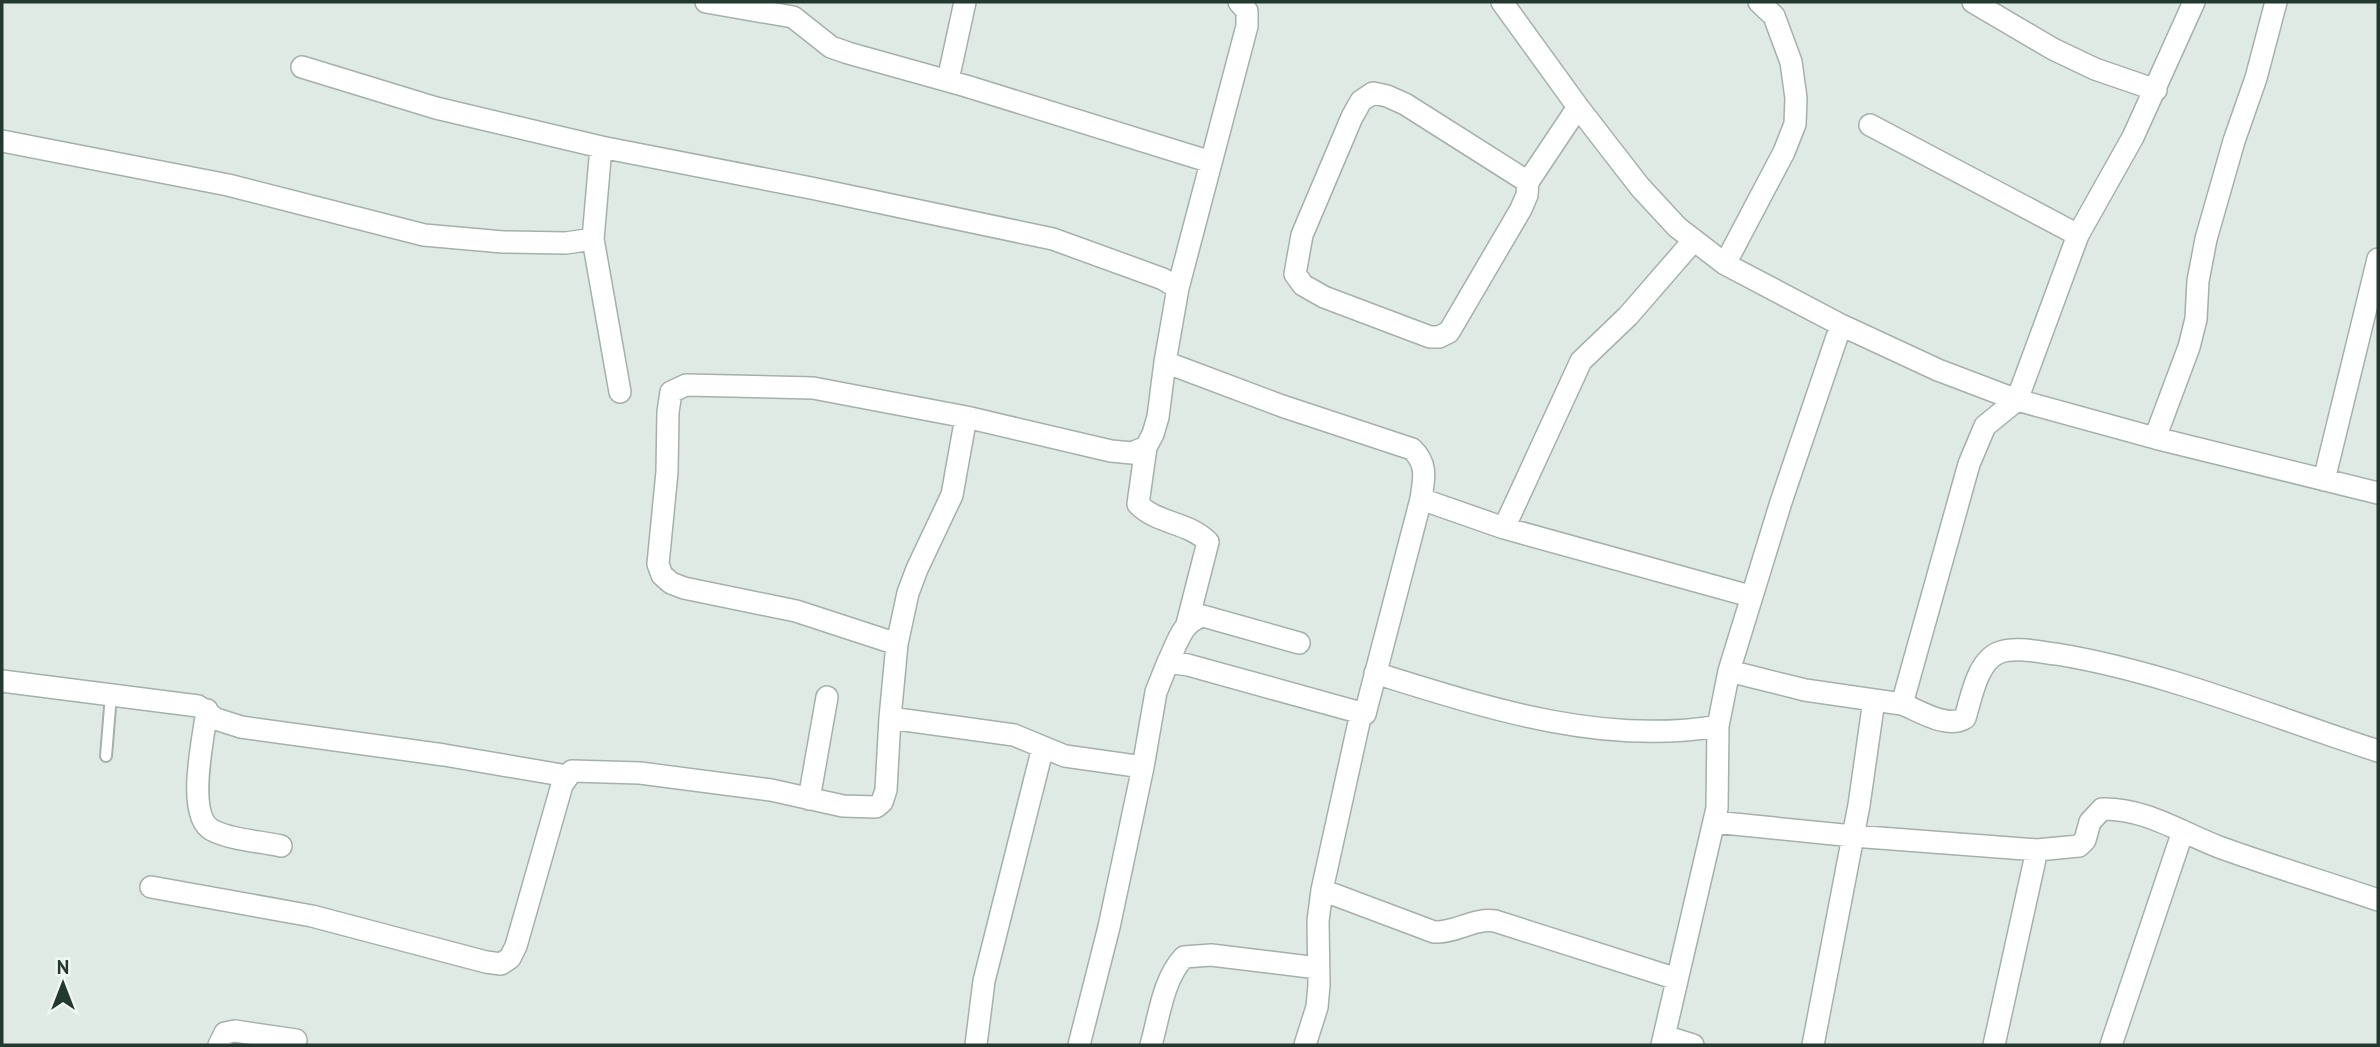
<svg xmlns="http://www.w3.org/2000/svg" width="2380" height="1047" font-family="'PT Sans',sans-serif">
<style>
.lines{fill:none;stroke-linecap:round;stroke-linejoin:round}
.lane-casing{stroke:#a3b1aa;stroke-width:14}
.street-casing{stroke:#a3b1aa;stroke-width:24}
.lane{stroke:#fff;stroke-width:10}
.street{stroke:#fff;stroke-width:21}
</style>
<rect width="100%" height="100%" fill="#e0eae4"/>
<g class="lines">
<g class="lane-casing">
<path id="lane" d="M106 756 111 695"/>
</g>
<g class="street-casing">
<path id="street" d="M706 2 793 17 831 47 848 53 966 86 1211 162
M1502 2 1578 107 1640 187 1677 227 1725 264 1841 325 1938 370 2017 400 2155 438 2378 493
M1973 2 2053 49 2095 69 2156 90
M302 67 436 108 601 147
M948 80 965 2
M1870 125 2078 235
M2 141 228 185 424 235 503 242 566 243 593 239 601 147 811 188 1053 239 1163 279 1178 288 1165 362 1282 406 1412 449C1428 464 1424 479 1421 499L1365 714 1188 665 1168 662 1156 692 1143 767 1065 756 1043 747 984 981 976 1045
M1528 182 1405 104 1387 96 1373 93 1361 101 1352 117 1302 235 1295 274 1303 285 1324 297 1430 337H1439L1449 332 1521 209 1527 195 1528 182 1578 107
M593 239 620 392
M1725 264 1784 152 1795 124 1796 98 1791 62 1774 16 1759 2
M1178 288 1247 26V11L1239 2
M1165 362 1158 417 1153 434 1146 447 1138 504C1157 524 1189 522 1208 542L1187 624
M966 417 952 495 917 569 908 593 897 644 796 611 684 588 671 583 662 575 658 564 667 472 668 412 671 392 686 385 813 388 966 417 1111 451 1132 453 1146 447
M2155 438 2189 347 2196 319 2198 281 2206 239 2234 141 2256 78 2276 2
M2324 480 2378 259
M1421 499 1504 528 1750 596
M1504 528 1581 361 1628 316 1694 240
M1168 662C1177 644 1182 621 1203 616L1299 643
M1729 671 1805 690 1874 700
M1375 673C1485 707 1601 746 1718 726
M2 681 198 706 216 719 241 727 444 755 567 776
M1902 704C1920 711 1947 729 1965 718 1971 699 1977 662 1998 653 2014 646 2039 652 2056 654 2167 672 2272 717 2378 751
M207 710C204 736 185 815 212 830 231 840 259 841 281 846
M890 718 897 644
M809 799 827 697
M1714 822 1853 836 2037 850 2079 846 2085 840 2090 822 2102 809C2145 808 2180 832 2219 847 2271 866 2325 882 2378 900
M151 887 312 916 486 962 501 964 510 958 516 946 562 785 572 771 640 773 771 790 843 806 876 807 882 802 886 790 890 718 1014 735 1043 747
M1322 890 1434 932C1456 933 1473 918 1495 921L1677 979
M1664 1036 1693 1045
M219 1045 225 1033 235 1031 296 1040
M1079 1045 1109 927 1143 767
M1151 1045C1159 1017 1163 979 1184 957L1211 955 1318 968
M1305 1045 1317 1007 1319 985 1318 921 1322 890 1361 713
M1662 1045 1717 808 1718 726 1729 671 1781 502 1841 325
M1813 1045 1859 805 1874 700 1902 704 1969 464 1985 426 2017 400 2078 235 2133 137 2194 2
M1994 1045 2037 850
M2111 1045 2183 831"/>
</g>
<use href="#lane" class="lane"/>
<use href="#street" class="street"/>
</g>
<rect width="2380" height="1047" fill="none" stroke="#22392f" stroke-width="7"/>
<g transform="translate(63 984)" stroke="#f0f7f2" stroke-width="5" paint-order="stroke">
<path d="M0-5L12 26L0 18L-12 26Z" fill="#22392f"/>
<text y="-10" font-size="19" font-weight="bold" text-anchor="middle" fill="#22392f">N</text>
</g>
</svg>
